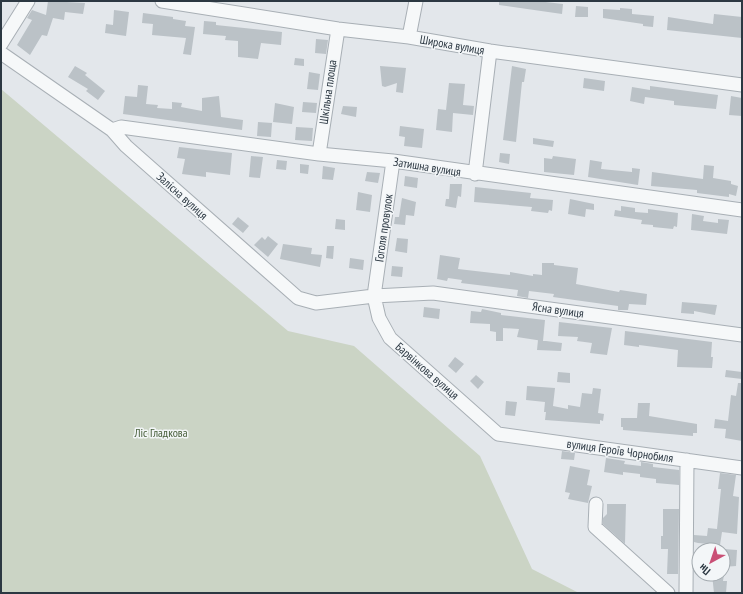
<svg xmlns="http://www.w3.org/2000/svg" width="743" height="594" font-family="'PT Sans Narrow',sans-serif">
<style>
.green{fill:#cbd4c5}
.building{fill:#bbc2c7}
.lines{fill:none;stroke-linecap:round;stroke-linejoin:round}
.minor-casing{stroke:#a8afb5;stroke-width:15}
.minor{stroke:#f6f8f9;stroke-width:13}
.labels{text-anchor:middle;stroke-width:3;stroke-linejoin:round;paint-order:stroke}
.street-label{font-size:12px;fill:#2c3842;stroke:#f3f6f8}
.park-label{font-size:12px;fill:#465e39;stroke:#f3f6f8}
</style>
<rect width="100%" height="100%" fill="#e3e7eb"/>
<path class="green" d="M1 89 288 331 354 346 480 456 532 569 579 593H1Z"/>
<path class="building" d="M48 1 85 3 83 14 65 12 64 20 53 18 47 36 42 35 30 55 17 45 32 20 27 18 32 10 46 15Z
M499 1H537L563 4 562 14 499 5Z
M576 6 588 7V17H575Z
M620 8 632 9V14L654 16 653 27 643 26V24L603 18V9L620 10Z
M114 10 129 12 126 36 105 33 106 24 113 25Z
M143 13 173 17V19L186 21 185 26 195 27 191 55 183 54 186 38 152 35 153 24 142 23Z
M714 14 742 17V38L667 30 668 17 713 24Z
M204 21 216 22V25L282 32 281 45 261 43 258 59 238 57V41L225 40 226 36 203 34Z
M316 39 328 40 326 54 315 53Z
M295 58 304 59V66L294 65Z
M75 66 87 73 85 75 105 91 98 100 86 91 88 89 68 77Z
M380 66 406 68 403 93 396 92 397 83 385 87 382 86Z
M512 66 526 69 524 82H522L516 142 503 140Z
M309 72 320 74 318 90 307 89Z
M584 78 605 81 604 91 583 88Z
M449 83 465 84 463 105 474 106 473 115 453 113 452 132 436 130 438 109 446 110Z
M138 85 148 86 146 104 158 105 157 108 172 109V102L182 103 181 107 202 111V98L219 96 221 117 243 120 242 130 123 114 125 96 137 97Z
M650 86 718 95 716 109 674 105V101L645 97 644 104 630 101 632 87 650 90Z
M731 96 742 98V116L729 115Z
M303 102 317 103 316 113 302 112Z
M275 103 294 107 292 124 273 122Z
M343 106 357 107 356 117 341 114Z
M258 122 272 123 271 137 257 136Z
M400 126 424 129 422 148 404 146 405 137 399 136Z
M296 127 313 128 312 141 295 140Z
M533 138 554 141 553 147 533 144Z
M179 147 232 153 230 175 206 172V177L182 174 185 159 177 158Z
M500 153 510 154 509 164 499 162Z
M251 156 263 157 260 178 249 177Z
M553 156 576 159 574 175 544 172V158L552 159Z
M277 160 287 161 286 170 276 169Z
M590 160 602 162 601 169 632 172V168L640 169 638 185 588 177Z
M300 164 309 165 308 174 300 173Z
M704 165 714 166 713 178 731 181V184L738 186 736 196 729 194V197L697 193V190L651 186 652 172 703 179Z
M323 166 335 168 333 180 322 179Z
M367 172 380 173 378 183 365 181Z
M405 176 418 178 417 188 404 186Z
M450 184H462L461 197 458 196 456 208 445 206 446 199H449Z
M475 187 531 193 530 198 553 200 552 211 549 210 548 213 531 211 532 207 474 202Z
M358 192 372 195 370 212 356 210Z
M402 198 416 202 414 216 406 215 405 225 394 224 395 217H399Z
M570 199 594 204V210L586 209 585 217 568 214Z
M621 206 635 208V212L648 213V209L678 213 677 227 674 226 673 229 653 227V225L641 224 642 220 614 216 615 210 621 211Z
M692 214 704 216 703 221 718 223V219L729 220 727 234 691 230Z
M238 217 249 226 243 233 232 224Z
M336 219 345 220V230L335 229Z
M268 236 278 244 268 257 254 245 262 237 265 240Z
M397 238 408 239 407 253 395 251Z
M283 244 312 248 311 254 322 255 320 267 280 259Z
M327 246H334L333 259 326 258Z
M440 255 460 258 458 269 510 275V272L533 276V274L542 275V263H554V265L578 268 576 284 619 292 620 290 647 294 646 305 629 304 628 310H618V306L553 297 554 294 529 291 528 298 517 296 518 290 461 283 462 280 448 278 447 281 437 279Z
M350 258 364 260 363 270 349 268Z
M392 266 403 267 402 277 391 276Z
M682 302 717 305 715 315 694 311V314L681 313Z
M424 307 440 309 439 319 423 317Z
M482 309 501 313V315L545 320 543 341 517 337 519 329 503 328V341H496V332L490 331V324L470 323 471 311 481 312Z
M559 322 612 328 607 355 590 353 592 343 577 341 578 337 558 336Z
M625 331 712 342 711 357H713L712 368 677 367 678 350 639 345V347L624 345Z
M538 340 562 343 561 351 537 350Z
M455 357 464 364 456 373 448 366Z
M726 370 742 372V379L725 377Z
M558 372 570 373V383L557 382Z
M476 375 484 382 478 389 470 381Z
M738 383H742V441L725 438 726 429 714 428 715 419 728 421 731 395 736 396Z
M527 386 555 388 553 406 568 409V405L580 407 582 393 592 394 593 388 601 389 598 413 604 414 603 421 600 420V424L545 420 546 412H544L545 402 526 400Z
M506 401 517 402 515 416 505 415Z
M638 403H650L649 416 697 424V433H693V436L623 430V427H621V418H637Z
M562 451 575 453 574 460 561 459Z
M606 458 625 461 624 464 641 466V462L653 464V467L679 470V485L656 483V479L640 477V474L623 472V475L604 472Z
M570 466 590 470 587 485 592 486 588 503 568 499 570 493 565 492Z
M720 473 736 475 733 496 739 497 737 534 722 532 720 545 698 543 694 542V535L707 536 708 528 717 529 721 489H718Z
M607 504H626L625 544 603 524V518L607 514Z
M663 509H679L678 574H667L668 549H661V536H663Z
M723 549 737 550 736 566 723 567Z
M712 574 724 575 723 581H727L726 593H714Z"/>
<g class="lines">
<g class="minor-casing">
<path id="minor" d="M162 1 338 29 409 37 490 51 742 85
M409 37 416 1
M1 44 28 1
M1 53 112 130 126 146 298 298 316 303 374 296 433 293 742 335
M112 130 121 127 319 154 393 161 742 210
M319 154 338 29
M393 161 374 296 379 318 390 338 498 434 742 468
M475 174 490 51
M596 504 595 527 668 593
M686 593 687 460"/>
</g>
<use href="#minor" class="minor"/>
</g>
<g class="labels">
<g class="street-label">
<text transform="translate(452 45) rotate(10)" y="4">Широка вулиця</text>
<text transform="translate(328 92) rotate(-82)" y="4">Шкільна площа</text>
<text transform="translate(427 167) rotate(9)" y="4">Затишна вулиця</text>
<text transform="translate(182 196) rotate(42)" y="4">Залісна вулиця</text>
<text transform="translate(384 228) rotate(-82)" y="4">Гоголя провулок</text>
<text transform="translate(558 310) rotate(8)" y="4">Ясна вулиця</text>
<text transform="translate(427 371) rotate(41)" y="4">Барвінкова вулиця</text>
<text transform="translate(620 451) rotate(8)" y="4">вулиця Героїв Чорнобиля</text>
</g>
<g class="park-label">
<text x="161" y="437">Ліс Гладкова</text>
</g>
</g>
<rect width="743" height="594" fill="none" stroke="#2c3842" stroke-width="4"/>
<g transform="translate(711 562) rotate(220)"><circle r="19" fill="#f3f6f8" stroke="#a3aaaf"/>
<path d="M0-3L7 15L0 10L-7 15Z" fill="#c94f75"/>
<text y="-6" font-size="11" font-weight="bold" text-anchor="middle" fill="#2c3842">Пн</text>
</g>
</svg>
